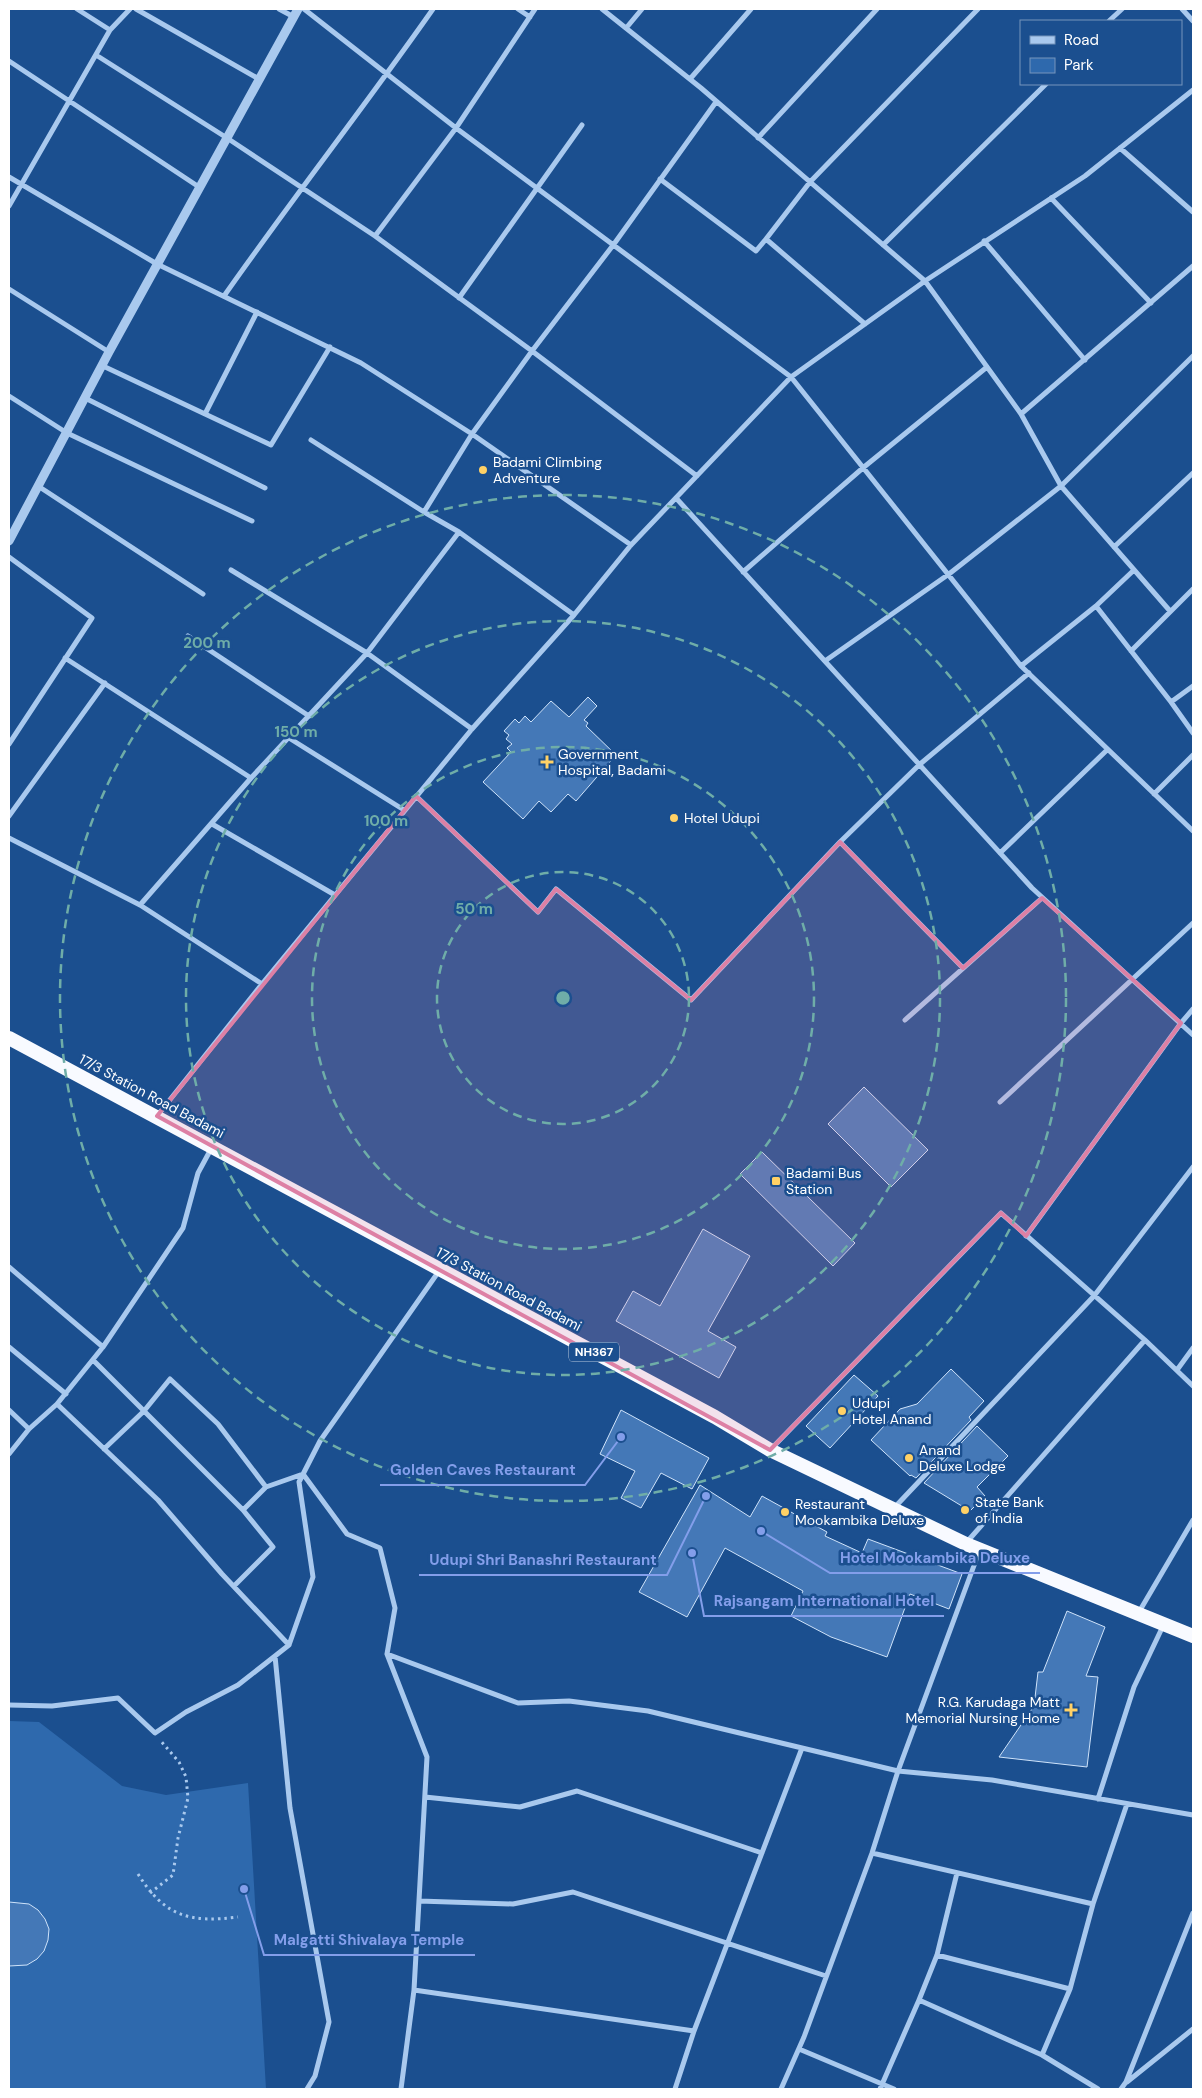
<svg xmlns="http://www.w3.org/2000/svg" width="1202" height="2098" font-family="'DM Sans',sans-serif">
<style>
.green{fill:#2e69ad}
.building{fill:#4478b7;stroke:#cfe3fa}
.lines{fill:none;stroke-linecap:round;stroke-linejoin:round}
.path{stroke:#a9c9ee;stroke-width:3;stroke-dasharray:2.5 4;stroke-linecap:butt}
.minor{stroke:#a9c9ee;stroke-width:5}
.tertiary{stroke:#a9c9ee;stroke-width:9}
.trunk{stroke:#f8faff;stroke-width:14}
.marked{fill:#dd80a5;fill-opacity:0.2;stroke:#dd80a5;stroke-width:4;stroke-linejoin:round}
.ring{fill:none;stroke:#6fada8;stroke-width:2.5;stroke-dasharray:9 6}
.poi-dot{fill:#ffd166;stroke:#1b4f8f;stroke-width:2}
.labels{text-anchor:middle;stroke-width:5;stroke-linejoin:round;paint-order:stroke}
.shield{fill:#1b4f8f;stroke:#bbcadd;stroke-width:1}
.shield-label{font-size:12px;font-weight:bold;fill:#fff}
.poi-label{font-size:14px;fill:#fff;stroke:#1b4f8f;text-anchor:start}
.street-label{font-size:14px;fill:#fff;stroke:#1b4f8f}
.centre{fill:#6fada8;stroke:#1b4f8f;stroke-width:2.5}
.ring-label{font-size:15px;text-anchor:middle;font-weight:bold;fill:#6fada8;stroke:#1b4f8f;stroke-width:5;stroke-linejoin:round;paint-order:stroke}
.leader{fill:none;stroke:#839eea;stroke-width:2}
.callout-dot{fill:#839eea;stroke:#1b4f8f;stroke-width:2}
.callout-label{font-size:15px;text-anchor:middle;font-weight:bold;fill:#839eea;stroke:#1b4f8f;stroke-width:5;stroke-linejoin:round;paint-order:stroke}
</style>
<rect width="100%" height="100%" fill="#1b4f8f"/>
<path class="green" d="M9 1721 39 1722 122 1786 166 1795 248 1783 266 2089H9Z"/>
<path class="building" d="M588 697 597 706 584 720 588 723 586 726 616 755 576 801 568 794 551 812 539 801 523 819 483 782 511 752 507 748 512 744 506 739 509 735 504 731 515 719 519 723 525 716 531 722 551 701 569 717Z
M864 1087 928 1150 891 1187 828 1124Z
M762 1152 855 1243 833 1266 740 1174Z
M703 1229 750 1256 708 1331 736 1347 719 1378 616 1321 633 1291 660 1306Z
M951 1369 984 1401 969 1417 971 1420 916 1478 911 1475 910 1476 871 1440 900 1409 917 1404Z
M854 1375 878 1396 830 1448 806 1426Z
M621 1410 709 1458 692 1489 661 1473 641 1508 621 1498 635 1471 600 1454Z
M977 1426 1008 1456 977 1487 985 1496 970 1511 924 1483Z
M700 1485 750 1517 762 1496 827 1532 825 1536 862 1553 868 1539 962 1574 949 1609 910 1594 887 1657 831 1637 791 1616 803 1591 725 1548 687 1617 639 1592Z
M1067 1611 1105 1627 1086 1676 1098 1677 1087 1767 999 1757 1034 1706 1038 1672H1043Z
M9 1902 29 1904 38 1910 45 1919 49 1929 48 1940 44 1951 37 1959 27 1965 9 1966Z"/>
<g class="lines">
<path class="path" d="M138 1874C165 1917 190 1923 238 1917
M150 1893 173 1875 178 1838 188 1798 186 1777 179 1762 160 1740"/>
<path class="minor" d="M77 9 110 30
M136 9 259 79
M279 9 294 17
M304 9 456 128 791 377 1021 666 1193 831
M518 9 530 17
M602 9 701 88 925 281 1021 414
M1182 9 1193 21
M1109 21 1122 9
M627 27 642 9
M96 55 227 138 375 236 532 351 472 434 424 512
M9 61 199 187
M690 79 751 9
M758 138 877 9
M1120 148 1193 212
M9 177 157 264 361 363 472 434 631 545
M660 179 756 251 766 239
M1051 198 1151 303
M9 206 110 30 130 9
M375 236 456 128 535 9
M984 241 1085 360
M883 245 1046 84
M9 289 109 352
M224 296C292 199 365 106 433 9
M459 298 582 125
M865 324 766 239 810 182 978 9
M103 366 271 445 330 347
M9 396 67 433 252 521
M85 398 265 488
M205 414 257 312
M311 440 424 512 459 532 574 615
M697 476 532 351 614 244 716 102
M38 486 203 594
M676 498 1032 888 1193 1035
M1114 547 1193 473
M9 557 92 618 9 744
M231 570 367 653 472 729
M743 572 864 467 987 367
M1096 606 1134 570
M1170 611 1061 486 1193 356
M188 636 309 716
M1131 651 1193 589
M65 658 251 778
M825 661 949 574 1061 486 1021 414 1193 266
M1021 666 1096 606 1171 702 1193 686
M1171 702 1193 733
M289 738 404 810
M1154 794 1193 755
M416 796 538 912 556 889 691 1000 840 842
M9 816 105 683
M212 824 335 895
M9 838 140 905 262 984
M1000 853 1107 750
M140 905 251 778 367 653 459 532
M963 968 840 842 919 765 1029 673
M905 1020 1042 898
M1000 1102 1193 923
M157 1116 262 984 472 729 574 615 631 545 791 377 925 281 1085 176 1193 90
M1026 1236 1181 1023 1193 1009
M9 1267 103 1347 57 1404 29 1429 9 1454
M1145 1340 1193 1386
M9 1347 66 1394
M103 1347 183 1228 198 1173 211 1149
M93 1360 243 1510 266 1487 303 1474 347 1534 380 1548 395 1608 387 1654 427 1757 414 1990 694 2031 802 1748
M1177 1370 1193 1348
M57 1404 158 1500 222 1574 289 1645
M9 1410 29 1429
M104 1449 144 1411 170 1379 218 1424 266 1487
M771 1449 1001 1213 1145 1340 966 1543
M894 1508 1094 1296 1193 1167
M234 1586 273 1547 243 1510
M1139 1612 1193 1520
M387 1654 518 1703 569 1701 648 1711 898 1771 992 1780 1193 1815
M275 1656 290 1808 329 2022 315 2076 307 2089
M9 1705 52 1706 118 1698 155 1733 186 1712 238 1685 289 1645 313 1577 299 1482 320 1441 439 1271
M425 1797 520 1807 577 1791 762 1853
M1098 1799 1134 1687 1163 1626
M872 1853 1093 1904
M419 1901 513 1904 573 1892 826 1976
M937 1955 1070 1989
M919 2000 937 1955 957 1873
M799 2049 894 2089
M1042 2055 1098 2089
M1127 2082 1193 2029
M401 2089 414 1990
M675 2089 694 2031
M781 2089 804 2037 872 1853 898 1771 979 1552
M880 2089 919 2000 1042 2055 1070 1989 1093 1904 1127 1804
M1121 2089 1126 2082 1193 1913"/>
<path class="tertiary" d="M9 541 109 352 298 9"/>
<path class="trunk" d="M9 1038 715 1417 770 1450 966 1544 1193 1636"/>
</g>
<path class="marked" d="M416 796 538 912 556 889 691 1000 840 842 963 968 1042 898 1181 1023 1026 1236 1001 1213 770 1450 157 1116Z"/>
<g class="ring">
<circle cx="563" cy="998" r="126"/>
<circle cx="563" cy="998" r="251"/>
<circle cx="563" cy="998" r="377"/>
<circle cx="563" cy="998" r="503"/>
</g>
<g class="poi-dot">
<circle cx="483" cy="470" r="5"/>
<path d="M544.5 754.5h5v5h5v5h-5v5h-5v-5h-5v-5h5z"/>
<circle cx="674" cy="818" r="5"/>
<rect x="771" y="1176" width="10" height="10" rx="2.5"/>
<circle cx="842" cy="1411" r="5"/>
<circle cx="909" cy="1458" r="5"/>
<circle cx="965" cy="1510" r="5"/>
<circle cx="785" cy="1512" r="5"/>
<path d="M1068.5 1702.5h5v5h5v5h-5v5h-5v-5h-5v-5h5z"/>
</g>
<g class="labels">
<rect class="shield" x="569" y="1342.5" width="50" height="19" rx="4"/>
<g class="shield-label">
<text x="594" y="1356">NH367</text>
</g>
<g class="poi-label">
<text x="493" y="467">Badami Climbing<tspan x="493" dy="16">Adventure</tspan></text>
<text x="558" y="759">Government<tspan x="558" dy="16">Hospital, Badami</tspan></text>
<text x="684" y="823">Hotel Udupi</text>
<text x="786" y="1178">Badami Bus<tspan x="786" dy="16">Station</tspan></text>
<text x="852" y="1408">Udupi<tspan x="852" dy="16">Hotel Anand</tspan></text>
<text x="919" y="1455">Anand<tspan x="919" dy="16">Deluxe Lodge</tspan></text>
<text x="975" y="1507">State Bank<tspan x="975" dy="16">of India</tspan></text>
<text x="795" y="1509">Restaurant<tspan x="795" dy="16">Mookambika Deluxe</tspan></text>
<text x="1060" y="1707" text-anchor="end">R.G. Karudaga Matt<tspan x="1060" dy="16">Memorial Nursing Home</tspan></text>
</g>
<g class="street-label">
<text transform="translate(152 1096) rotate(28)" y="5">17/3 Station Road Badami</text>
<text transform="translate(509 1289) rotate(28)" y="5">17/3 Station Road Badami</text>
</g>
</g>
<circle cx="563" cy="998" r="8" class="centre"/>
<g class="ring-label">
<text x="207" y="648">200 m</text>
<text x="296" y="737">150 m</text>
<text x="386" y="826">100 m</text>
<text x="474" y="914">50 m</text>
</g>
<path class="leader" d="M621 1437L585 1485H380M761 1531L830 1573H1040M706 1496L667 1575H419M692 1553L704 1616H944M244 1889L264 1955H475"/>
<g class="callout-dot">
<circle cx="621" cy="1437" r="5"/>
<circle cx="761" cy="1531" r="5"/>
<circle cx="706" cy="1496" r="5"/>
<circle cx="692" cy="1553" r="5"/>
<circle cx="244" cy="1889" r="5"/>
</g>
<g class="callout-label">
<text x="483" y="1475">Golden Caves Restaurant</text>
<text x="935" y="1563">Hotel Mookambika Deluxe</text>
<text x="543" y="1565">Udupi Shri Banashri Restaurant</text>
<text x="824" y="1606">Rajsangam International Hotel</text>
<text x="369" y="1945">Malgatti Shivalaya Temple</text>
</g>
<rect width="1202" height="2098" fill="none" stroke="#ffffff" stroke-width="20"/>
<rect x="1020" y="20" width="162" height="65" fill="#1b4f8f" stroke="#7695bc"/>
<rect x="1030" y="36" width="25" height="8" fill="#a9c9ee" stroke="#7695bc"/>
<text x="1064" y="45" font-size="15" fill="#ffffff">Road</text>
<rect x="1030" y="58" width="25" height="15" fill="#2e69ad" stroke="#7695bc"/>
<text x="1064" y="70" font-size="15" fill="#ffffff">Park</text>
</svg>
